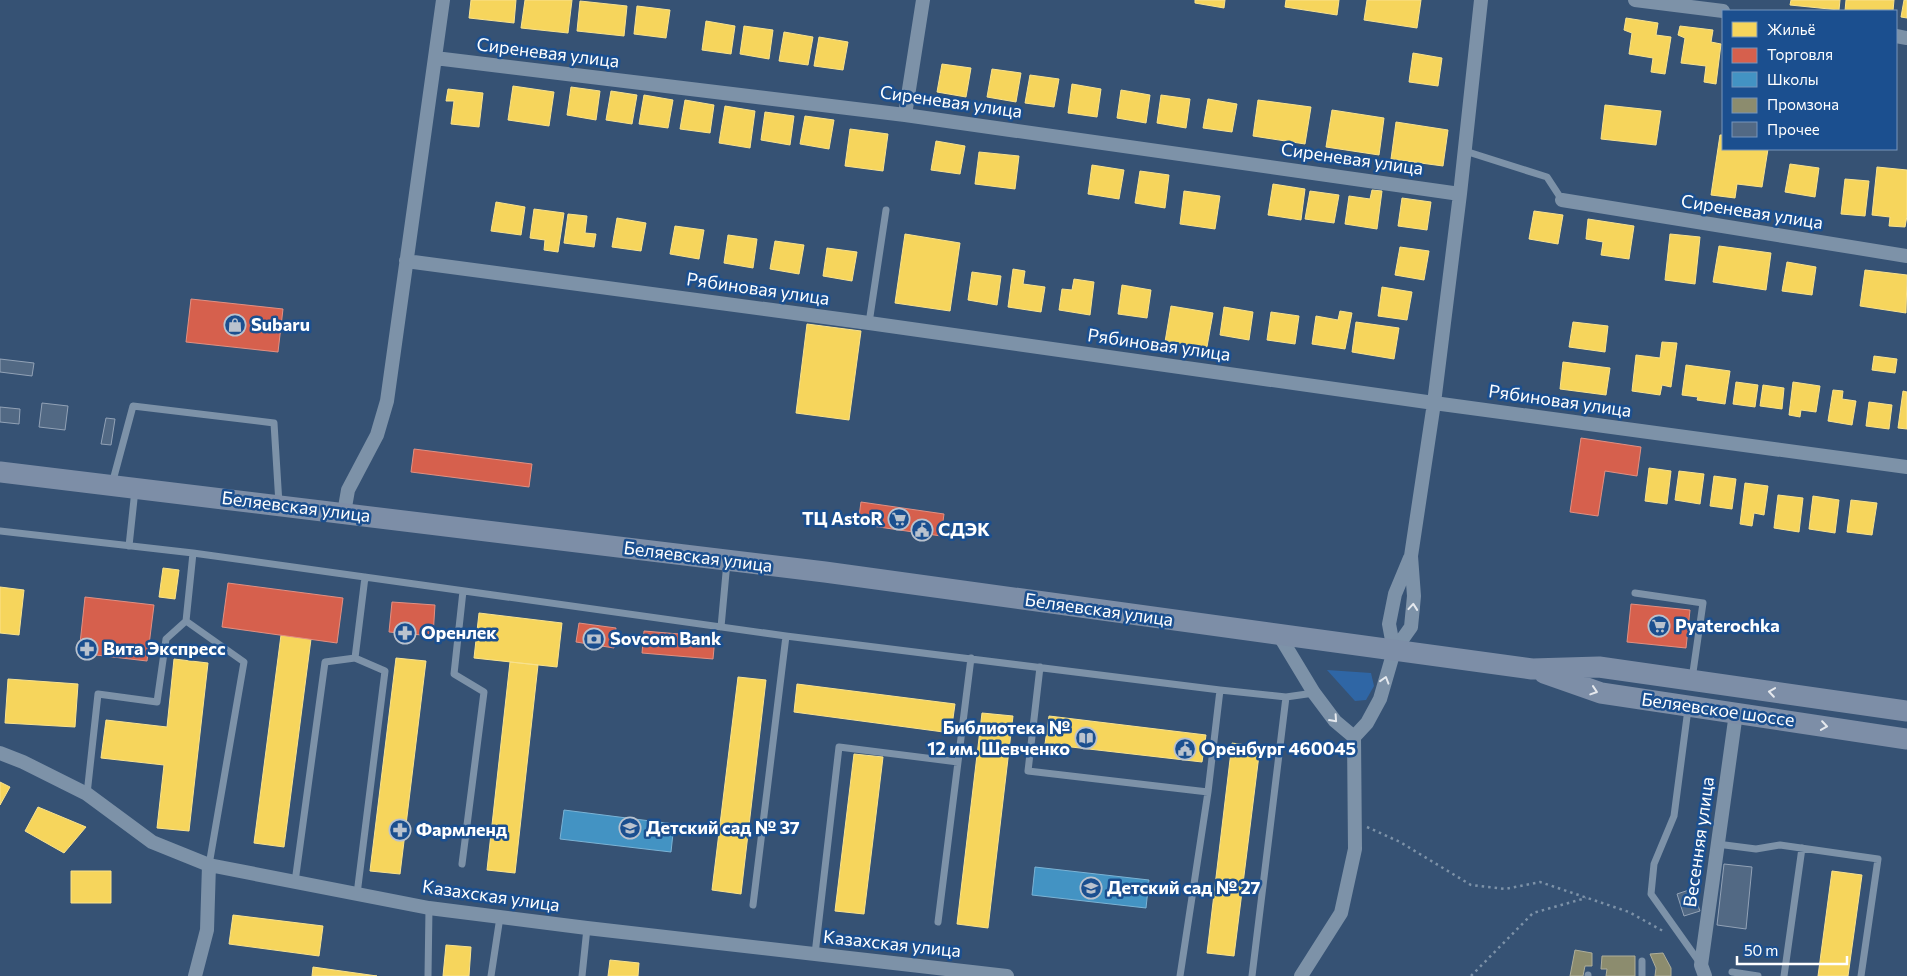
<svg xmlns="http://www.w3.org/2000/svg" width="1907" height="976" font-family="Commissioner,sans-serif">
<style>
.green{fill:#2f66a5}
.homes{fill:#f6d55c;stroke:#f9e28d}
.shops{fill:#d6604d;stroke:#e29082}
.schools{fill:#4393c3;stroke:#7bb3d5}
.industry{fill:#8c8c6e;stroke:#aeae9a}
.building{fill:#526984;stroke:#92a2b6}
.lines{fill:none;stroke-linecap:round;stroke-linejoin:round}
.path{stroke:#7d92a8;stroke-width:2.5;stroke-dasharray:2.5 4;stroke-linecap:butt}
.lane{stroke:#7d92a8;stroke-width:7}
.street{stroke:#7d92a8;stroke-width:14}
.primary{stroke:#7d8ea7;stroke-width:21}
.oneway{stroke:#e5e9ee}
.oneway2{stroke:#e5e8ed}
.labels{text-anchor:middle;stroke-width:5;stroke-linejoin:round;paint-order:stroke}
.street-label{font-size:18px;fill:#fff;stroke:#1b4f8f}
.poi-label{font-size:18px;font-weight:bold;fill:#fff;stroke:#1b4f8f;text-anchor:start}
</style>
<rect width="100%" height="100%" fill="#365274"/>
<path class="green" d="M1327 670 1371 673 1374 686 1366 700 1355 701Z"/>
<path class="homes" d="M471 0H516L514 23 469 18Z
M525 0H572L568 33 521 28Z
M1195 0H1225L1224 8 1195 3Z
M1286 0H1339L1337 15 1285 7Z
M1367 0H1421L1417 28 1364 20Z
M1791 0H1840L1839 10 1790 5Z
M1846 0H1894L1893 11H1845Z
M1904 0H1907V18L1901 17Z
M580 1 627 6 624 36 577 31Z
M637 6 670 10 666 38 634 34Z
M1626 18 1658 23 1656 35 1671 37 1665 74 1651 72 1653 58 1629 54 1632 33 1624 30Z
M706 21 735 26 731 54 702 50Z
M744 26 773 30 769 59 740 54Z
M1680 26 1713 30 1711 42 1721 44 1716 84 1704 82 1706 66 1681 63 1685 38 1678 35Z
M784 32 813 37 808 65 779 61Z
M819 37 848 42 843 70 814 66Z
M1413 53 1442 58 1438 86 1409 82Z
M942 64 971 68 966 97 937 92Z
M992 69 1021 73 1016 102 987 97Z
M1030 75 1059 79 1054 107 1025 103Z
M1072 84 1101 89 1097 117 1068 113Z
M513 86 554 92 549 126 508 120Z
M571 87 600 91 596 120 567 115Z
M448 89 483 93 479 127 451 124 454 101H446Z
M1121 90 1150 95 1146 123 1117 118Z
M611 91 637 95 632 124 606 120Z
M644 95 673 100 668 128 639 124Z
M1161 95 1190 99 1186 128 1157 123Z
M1208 99 1237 104 1232 132 1203 128Z
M685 100 714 105 710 133 680 129Z
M1258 100 1311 107 1305 144 1253 136Z
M1605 105 1661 111 1656 145 1601 139Z
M725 106 755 111 750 148 719 143Z
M1332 110 1384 118 1379 155 1326 147Z
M765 112 794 116 790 145 761 140Z
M805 116 834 120 829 149 800 144Z
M1396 122 1448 130 1443 166 1391 159Z
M850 129 888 134 883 171 845 166Z
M1720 135H1723V149H1768L1762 187 1737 184 1735 198 1711 195Z
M936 141 965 146 960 174 931 170Z
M979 152 1019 156 1015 189 975 184Z
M1790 164 1819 168 1815 197 1785 192Z
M1092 165 1124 170 1119 199 1088 194Z
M1877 167 1907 170V216L1905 227 1889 226 1890 217 1872 215Z
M1140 171 1169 175 1165 208 1135 203Z
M1845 179 1869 181 1865 216 1841 214Z
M1273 184 1305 189 1301 220 1268 215Z
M1372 190 1382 191 1377 229 1345 224 1349 196 1370 199Z
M1184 191 1220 196 1215 229 1180 224Z
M1310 191 1339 195 1334 223 1305 219Z
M1402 198 1431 202 1427 230 1398 226Z
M496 202 525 207 521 235 491 231Z
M534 209 564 213 558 252 544 250 545 240 530 238Z
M1534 211 1563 215 1558 244 1529 239Z
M568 214 587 216 585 233 596 234 594 247 564 243Z
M617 218 646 223 641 251 612 247Z
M1588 219 1634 226 1629 259 1601 255 1603 242 1586 239Z
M675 226 704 230 699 259 670 254Z
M905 234 960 243 950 311 895 303Z
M1670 234 1700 237 1695 284 1665 280Z
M728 235 757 239 753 268 724 263Z
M775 241 804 245 799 274 770 269Z
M1719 246 1771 253 1766 290 1713 282Z
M1400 247 1429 251 1424 280 1395 275Z
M827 248 857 252 852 281 823 276Z
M1787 262 1816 267 1812 295 1782 291Z
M1013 269 1025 271 1023 284 1045 287 1041 312 1008 307Z
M1865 270 1907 275 1906 313 1860 306Z
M972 272 1001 276 997 305 968 300Z
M1074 279 1094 282 1090 315 1059 310 1062 289 1072 290Z
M1122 285 1151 290 1147 318 1118 314Z
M1382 287 1412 292 1407 320 1378 316Z
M1171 306 1213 313 1205 358 1186 354 1187 345 1165 342Z
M1224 307 1253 312 1249 340 1220 335Z
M1340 311 1352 313 1345 349 1312 344 1316 316 1338 320Z
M1271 312 1299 316 1295 344 1267 340Z
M1356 322 1399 328 1394 359 1352 352Z
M1573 322 1608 326 1605 352 1569 347Z
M807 324 861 331 849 420 796 413Z
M1662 342 1677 343 1671 387 1662 385 1660 395 1632 391 1636 355 1660 358Z
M1874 356 1897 359 1895 373 1872 370Z
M1563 362 1610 368 1606 395 1560 389Z
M1686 365 1730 371 1725 404 1697 400 1698 397 1682 395Z
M1736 382 1758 385 1755 407 1733 404Z
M1793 382 1820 386 1816 412 1801 410 1800 417 1789 415Z
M1763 385 1784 388 1782 409 1760 406Z
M1833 390 1843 391 1842 399 1856 401 1852 425 1828 421Z
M1903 391 1907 392V429L1898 428Z
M1869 402 1892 405 1889 429 1866 426Z
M1649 468 1671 471 1667 504 1645 501Z
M1679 471 1704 474 1700 504 1675 500Z
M1714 476 1736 479 1732 509 1710 506Z
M1745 483 1768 486 1764 515 1754 513 1752 526 1740 524Z
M1778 495 1803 498 1799 532 1774 528Z
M1813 496 1839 500 1835 533 1809 529Z
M1851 500 1877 503 1872 535 1847 532Z
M163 568 179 570 175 599 159 597Z
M0 587 24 590 19 635 0 633Z
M479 613 562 623 557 667 474 658Z
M281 635 311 639 284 847 254 843Z
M396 658 426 661 400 874 370 871Z
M174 659 208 663 189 831 157 828 164 765 101 758 106 720 167 727Z
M510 662 538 665 515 873 487 870Z
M738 677 766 680 741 894 712 890Z
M8 679 78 684 75 727 5 723Z
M797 684 955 704 951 733 794 712Z
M982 713 1013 716 988 928 957 924Z
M1049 716 1206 735 1202 762 1045 744Z
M1232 743 1260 747 1234 956 1207 953Z
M854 754 883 757 864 914 835 911Z
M0 782 10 787 0 805Z
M38 807 86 827 64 853 25 831Z
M71 871H111V903H71Z
M1832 871 1862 875 1848 976H1818Z
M233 915 323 926 319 956 229 944Z
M446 945 471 947 469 976H443Z
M610 960 639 963 638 976H608Z
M313 967 377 976H312Z"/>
<path class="shops" d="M191 299 283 309 278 352 186 342Z
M1581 438 1641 447 1637 476 1605 471 1598 516 1570 512Z
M414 449 532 464 529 487 411 472Z
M861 502 944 514 941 536 858 524Z
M228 583 343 598 337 643 222 627Z
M85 597 154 605 147 661 79 653Z
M392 602 435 605 433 636 389 632Z
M1631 604 1690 610 1686 648 1627 642Z
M579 623 616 628 614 648 576 642Z
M644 631 715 637 713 659 642 653Z"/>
<path class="schools" d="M564 810 674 824 671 852 560 839Z
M1035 867 1149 880 1146 908 1032 895Z"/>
<path class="industry" d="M1575 950 1592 953V966H1585L1583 976H1570Z
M1663 953 1671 968V976H1655L1656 968 1650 954Z
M1602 956H1635V976H1606L1607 969H1601Z"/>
<path class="building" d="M0 359 34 363 32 376 0 372Z
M42 403 68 406 65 430 39 427Z
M0 407 20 409 19 424 0 422Z
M106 418 115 419 111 445 101 444Z
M1724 864 1752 867 1746 929 1717 925Z
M1692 889 1700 911 1684 916 1677 894Z"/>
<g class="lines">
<path class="path" d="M1367 827 1400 842 1471 885 1505 889 1540 882 1629 912 1663 931
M1471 976 1533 913 1586 898"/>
<path class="lane" d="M1465 151 1547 177 1562 200
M869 323 886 210
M112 484 133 406 274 423 279 504
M0 531 193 553 786 636 1220 690 1286 697 1314 693
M129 546 135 490
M1635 593 1703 603 1692 679
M186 621 244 662 209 865
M721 627 727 562
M355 658 385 671 357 894
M1040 667 1028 771 1208 792
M1688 709 1674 816 1654 864 1651 894 1700 963
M87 794 98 694 157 702 166 639 186 621 193 553
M1717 844 1756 849 1780 845 1878 859 1861 976
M462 864 484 692 454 674 463 591
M295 882 325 662 355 658 365 577
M753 905 786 636
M938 922 958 762
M815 954 839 747 958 762 971 658
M1642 961V976
M1732 972 1758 976
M428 976 429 908
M491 976 500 917
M582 976 587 928
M1180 976 1208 792 1220 690
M1252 976 1286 697
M1588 976V975
M1784 976 1802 848"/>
<path class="street" d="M1635 0 1723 11
M1896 36 1907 38
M435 58 905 115 1460 194
M905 115 923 0
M1562 200 1907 256
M406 261 869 323 1434 403 1907 467
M344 513 348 490 377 435 387 401 443 0
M1279 635 1314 693 1335 721 1354 737
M1394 651 1389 624 1395 594 1410 558
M0 753 23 762 87 794 152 842 209 865 429 908 587 928 1007 976
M195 976 207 930 209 865
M1301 976 1341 913 1355 849 1354 737 1367 723 1380 699 1394 651 1411 627 1414 596 1411 556 1434 403 1460 194 1481 0
M1705 976 1701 965 1736 713"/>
<path class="primary" d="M0 472 825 572 1532 669 1599 667 1907 711
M1544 673 1601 693 1907 739"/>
</g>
<defs><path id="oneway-chevron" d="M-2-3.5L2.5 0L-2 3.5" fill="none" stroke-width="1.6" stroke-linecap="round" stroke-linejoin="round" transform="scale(1.25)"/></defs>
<g class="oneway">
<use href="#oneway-chevron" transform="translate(1413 607) rotate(-85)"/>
<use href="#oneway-chevron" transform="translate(1385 680) rotate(-73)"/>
<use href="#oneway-chevron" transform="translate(1334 719) rotate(48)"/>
</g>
<g class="oneway2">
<use href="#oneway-chevron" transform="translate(1594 691) rotate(18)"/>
<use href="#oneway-chevron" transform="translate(1772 692) rotate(-172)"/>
<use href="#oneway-chevron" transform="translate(1824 726) rotate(8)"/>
</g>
<defs>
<g id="shop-ring" transform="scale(1.125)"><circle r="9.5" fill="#1b4f8f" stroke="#b9c2ce" stroke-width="1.5"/><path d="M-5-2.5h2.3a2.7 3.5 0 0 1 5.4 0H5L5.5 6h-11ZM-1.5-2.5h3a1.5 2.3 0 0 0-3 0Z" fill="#b9c2ce"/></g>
<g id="supermarket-ring" transform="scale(1.125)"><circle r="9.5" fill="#1b4f8f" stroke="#b9c2ce" stroke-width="1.5"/><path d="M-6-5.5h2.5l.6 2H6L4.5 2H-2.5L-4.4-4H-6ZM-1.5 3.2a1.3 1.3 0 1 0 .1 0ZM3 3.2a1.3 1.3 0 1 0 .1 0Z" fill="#b9c2ce"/></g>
<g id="civic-ring" transform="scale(1.125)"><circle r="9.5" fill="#1b4f8f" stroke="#b9c2ce" stroke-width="1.5"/><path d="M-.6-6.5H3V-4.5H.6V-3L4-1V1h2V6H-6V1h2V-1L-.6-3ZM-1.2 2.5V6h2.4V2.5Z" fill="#b9c2ce"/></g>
<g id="pharmacy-ring" transform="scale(1.125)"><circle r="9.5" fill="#1b4f8f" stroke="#b9c2ce" stroke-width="1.5"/><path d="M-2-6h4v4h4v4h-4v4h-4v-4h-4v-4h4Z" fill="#b9c2ce"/></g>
<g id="bank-ring" transform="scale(1.125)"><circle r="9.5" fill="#1b4f8f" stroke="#b9c2ce" stroke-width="1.5"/><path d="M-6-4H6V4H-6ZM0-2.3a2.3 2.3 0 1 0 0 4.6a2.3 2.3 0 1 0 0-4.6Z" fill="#b9c2ce"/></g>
<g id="library-ring" transform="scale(1.125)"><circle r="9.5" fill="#1b4f8f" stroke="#b9c2ce" stroke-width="1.5"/><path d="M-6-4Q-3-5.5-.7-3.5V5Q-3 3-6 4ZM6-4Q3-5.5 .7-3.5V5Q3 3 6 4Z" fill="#b9c2ce"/></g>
<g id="school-ring" transform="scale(1.125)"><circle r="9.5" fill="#1b4f8f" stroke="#b9c2ce" stroke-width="1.5"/><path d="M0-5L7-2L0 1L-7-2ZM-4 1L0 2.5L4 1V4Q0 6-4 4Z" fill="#b9c2ce"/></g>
</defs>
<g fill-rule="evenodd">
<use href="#shop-ring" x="235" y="325"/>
<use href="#supermarket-ring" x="899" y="519"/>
<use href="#civic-ring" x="922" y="530"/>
<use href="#supermarket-ring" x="1659" y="626"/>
<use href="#pharmacy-ring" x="405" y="633"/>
<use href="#bank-ring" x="594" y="639"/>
<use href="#pharmacy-ring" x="87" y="649"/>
<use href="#library-ring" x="1086" y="738"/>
<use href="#civic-ring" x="1185" y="749"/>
<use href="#school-ring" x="630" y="828"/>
<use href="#pharmacy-ring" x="400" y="830"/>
<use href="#school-ring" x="1091" y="888"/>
</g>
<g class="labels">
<g class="street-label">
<text transform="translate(548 53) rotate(7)" y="6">Сиреневая улица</text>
<text transform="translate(951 102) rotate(8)" y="6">Сиреневая улица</text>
<text transform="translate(1352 159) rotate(8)" y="6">Сиреневая улица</text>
<text transform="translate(1752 212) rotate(9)" y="6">Сиреневая улица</text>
<text transform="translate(758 289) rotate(8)" y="6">Рябиновая улица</text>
<text transform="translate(1159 345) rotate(8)" y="6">Рябиновая улица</text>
<text transform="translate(1560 401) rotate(8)" y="6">Рябиновая улица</text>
<text transform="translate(296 507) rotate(7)" y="6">Беляевская улица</text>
<text transform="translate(698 557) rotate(7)" y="6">Беляевская улица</text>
<text transform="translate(1099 610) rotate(8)" y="6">Беляевская улица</text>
<text transform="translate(1718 710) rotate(8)" y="6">Беляевское шоссе</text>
<text transform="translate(1699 842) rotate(-82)" y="6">Весенняя улица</text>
<text transform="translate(491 896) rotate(8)" y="6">Казахская улица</text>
<text transform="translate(892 944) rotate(6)" y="6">Казахская улица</text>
</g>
<g class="poi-label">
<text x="251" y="331">Subaru</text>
<text x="883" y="525" text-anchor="end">ТЦ AstoR</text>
<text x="938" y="536">СДЭК</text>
<text x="1675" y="632">Pyaterochka</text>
<text x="421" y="639">Оренлек</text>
<text x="610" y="645">Sovcom Bank</text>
<text x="103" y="655">Вита Экспресс</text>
<text x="1070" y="734" text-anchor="end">Библиотека №<tspan x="1070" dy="21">12 им. Шевченко</tspan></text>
<text x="1201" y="755">Оренбург 460045</text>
<text x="646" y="834">Детский сад № 37</text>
<text x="416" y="836">Фармленд</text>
<text x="1107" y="894">Детский сад № 27</text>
</g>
</g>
<rect x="1722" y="10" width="175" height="140" fill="#1b4f8f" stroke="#7695bc"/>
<rect x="1732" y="22" width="25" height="15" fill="#f6d55c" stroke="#7695bc"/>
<text x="1767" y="35" font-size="15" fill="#ffffff">Жильё</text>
<rect x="1732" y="48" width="25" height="15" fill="#d6604d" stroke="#7695bc"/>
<text x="1767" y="60" font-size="15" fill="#ffffff">Торговля</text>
<rect x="1732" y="72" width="25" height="15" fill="#4393c3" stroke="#7695bc"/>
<text x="1767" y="85" font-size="15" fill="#ffffff">Школы</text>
<rect x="1732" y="98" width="25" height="15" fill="#8c8c6e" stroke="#7695bc"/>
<text x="1767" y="110" font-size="15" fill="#ffffff">Промзона</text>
<rect x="1732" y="122" width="25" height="15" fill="#526984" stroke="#7695bc"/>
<text x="1767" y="135" font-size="15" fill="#ffffff">Прочее</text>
<path d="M1737 956v8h110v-8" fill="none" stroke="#ffffff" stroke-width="2.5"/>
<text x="1744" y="956" font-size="15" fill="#ffffff" stroke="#1b4f8f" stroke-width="4" paint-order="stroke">50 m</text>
</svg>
